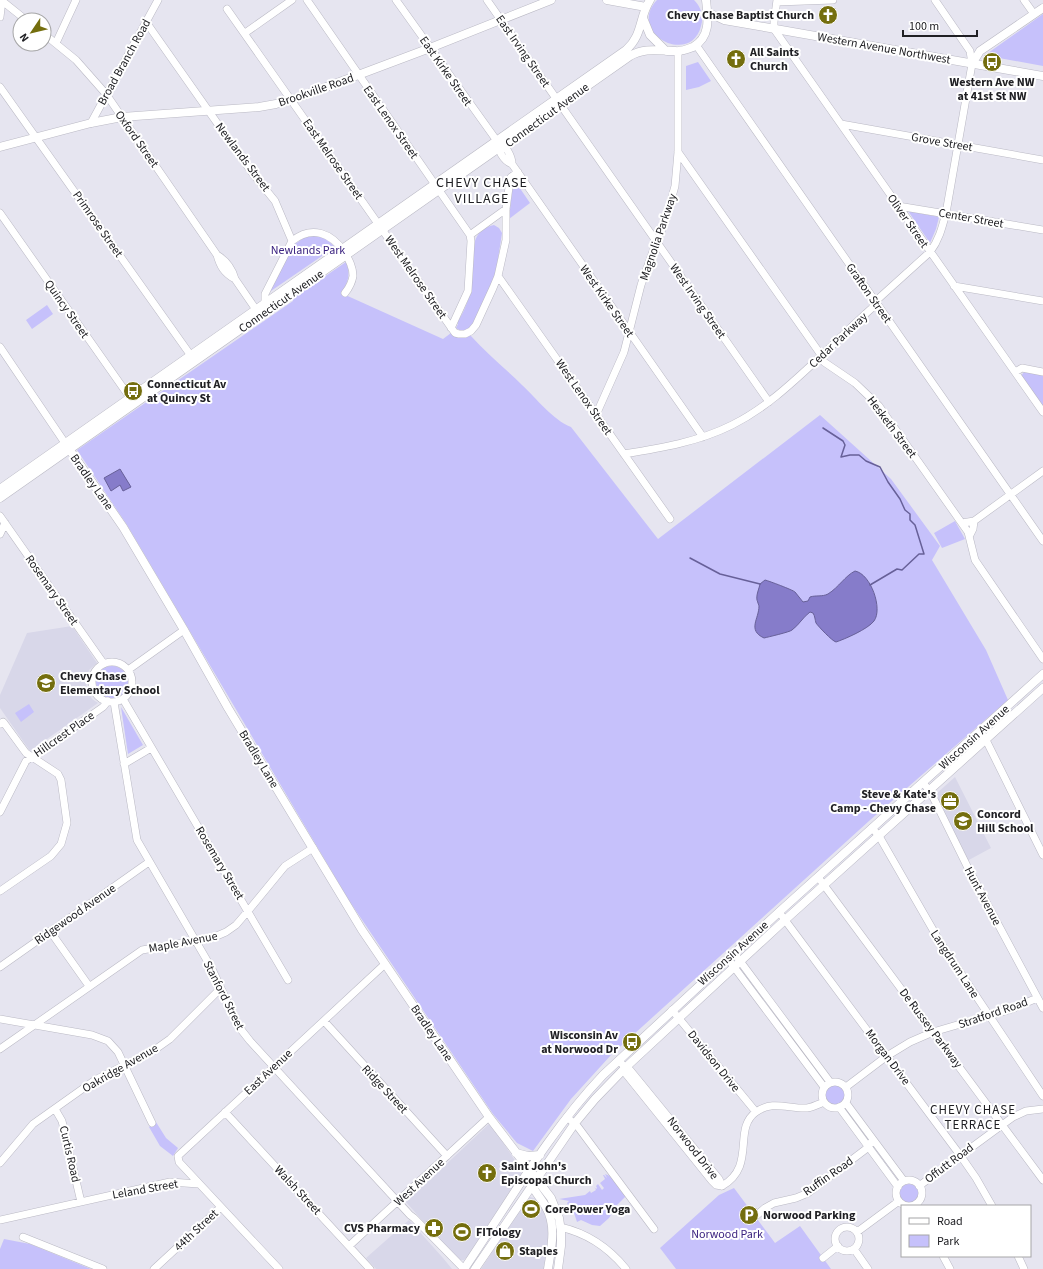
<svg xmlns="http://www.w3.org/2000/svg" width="1043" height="1269" font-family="'Source Sans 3',sans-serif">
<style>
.built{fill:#d8d7e9}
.green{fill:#c6c1fb}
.water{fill:#867cca;stroke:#676098}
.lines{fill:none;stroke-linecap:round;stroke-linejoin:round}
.stream{stroke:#676098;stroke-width:1.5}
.minor-casing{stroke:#bab9c4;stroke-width:8}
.major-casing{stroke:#bab9c4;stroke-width:9}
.minor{stroke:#fff;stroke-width:7}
.major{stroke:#fff;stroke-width:8}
.labels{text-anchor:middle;stroke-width:4;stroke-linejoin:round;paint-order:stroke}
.poi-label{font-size:12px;font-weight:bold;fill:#202024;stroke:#fff;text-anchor:start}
.street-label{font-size:12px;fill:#202024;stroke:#fff}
.park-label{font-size:12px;fill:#3b2380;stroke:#fff}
.neighbourhood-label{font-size:13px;letter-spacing:1px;fill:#202024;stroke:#fff}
.quarter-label{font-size:14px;letter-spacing:1px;fill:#202024;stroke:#fff}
</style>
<rect width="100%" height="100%" fill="#e6e5f0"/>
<path class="built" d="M72 626 97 663 89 670 87 677 86 688 92 699 98 703 30 751 0 708V695L27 633Z
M955 777 991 848 967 861 936 794Z
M490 1123 520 1168 521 1174 468 1256 464 1260H459L450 1252 406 1202Z
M530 1197 537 1199 546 1215 548 1223 549 1233 544 1269H481L523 1205Z
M409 1220 443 1258 452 1269H376L366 1258Z"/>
<path class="green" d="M657 0H694C701 7 704 16 701 26 691 67 626 33 657 0Z
M1043 14V66L988 56V53Z
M698 62 711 81 699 87 686 90V66Z
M515 181 530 203 509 219 513 182Z
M908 211 939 217 936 229 930 243Z
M494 225 499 228 502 233 496 272 474 325 467 331H461L456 328 458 324 457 322C464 313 469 299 471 288 475 267 464 231 494 225Z
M314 236 325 238 335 247 268 293 295 244 305 237Z
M346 262C351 274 348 283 341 293L443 339 451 333C459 338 462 339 470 335 486 353 505 368 522 385 536 398 553 420 571 427L658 539 820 415 891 479 940 546 932 560 986 650 1008 700 869 821 611 1055 571 1099 533 1151 517 1143 493 1114 348 899 127 525 77 450 293 301 292 299Z
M47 305 53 314 32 329 26 320Z
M1024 372 1043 375V409L1021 376Z
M955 521 965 539 942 548 934 533Z
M96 682a16 16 0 1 1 32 0a16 16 0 1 1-32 0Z
M29 704 34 712 21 722 15 713Z
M121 707 143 745 128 754Z
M825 1095a10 10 0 1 1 20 0a10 10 0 1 1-20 0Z
M156 1122 166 1138 178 1148 173 1156 160 1146 149 1127Z
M605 1174 610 1176 627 1195 617 1205 609 1218 600 1226 592 1225 581 1220 577 1222 574 1213 570 1209 567 1203 569 1201 559 1199 585 1195 590 1191 591 1193 596 1190 594 1187 596 1189 597 1188 596 1186 598 1184 602 1190 604 1188 600 1183 605 1179 603 1175H604L607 1178Z
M899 1194a10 10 0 1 1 20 0a10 10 0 1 1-20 0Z
M734 1188 775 1243 800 1226 831 1269H676L660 1248 719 1195Z
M4 1239 30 1244 91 1269H0V1249Z"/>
<path class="water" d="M120 469 131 487 123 491 120 485 111 491 104 478Z
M855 571C871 574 883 609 874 621 868 629 845 639 836 642 832 641 818 626 816 623 815 620 815 616 813 613L810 612C803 617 799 625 792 630 790 632 768 637 764 638 747 630 759 619 759 606 759 606 757 600 757 600 756 595 759 589 760 584L765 580C769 581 793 590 795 592 798 595 800 599 803 602L808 601 810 597C816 595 822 597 828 594 839 587 845 576 855 571Z"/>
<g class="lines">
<path class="stream" d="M823 428 843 441 845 445 841 457 850 455H859L866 461 880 467 888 482 900 499 905 510 910 514V520L915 525 924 554H919L902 570 897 569 870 585
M690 558 720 574 760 584"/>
<g class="minor-casing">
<path id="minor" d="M1 0 26 20
M307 0 470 235 471 241 468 291 451 328
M396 0 497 141C498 150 503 161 512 164L703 437
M487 0 769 402
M777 0 774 22V29L1043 412
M1024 0 1034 14
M777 2 833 0
M227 9 450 326 455 333 459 334H465L471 331 476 325 493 288 498 276 506 240V209L510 180 511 177 518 172
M0 17 2 0
M146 22 253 174 275 201 292 241
M245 33 292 0
M44 34 76 60 106 94 217 255C220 266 224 273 235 279
M56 43 76 0
M696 45 1043 541
M0 87 194 360
M91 123 158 0
M841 124 1043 160
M499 142C506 146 512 156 512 164
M678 152 800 325 819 352 824 362 855 383 879 406 968 532 975 560 1043 659
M898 206 1043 230
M0 213 133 402
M470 235 506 209
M217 255C227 261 232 268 235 279L259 314
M498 276 670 519
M954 286 1043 301
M265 303V294L292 241C312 225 332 233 345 253 349 260 353 267 353 276 352 282 349 288 345 293
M0 347 65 443
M1015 372 1022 368 1043 372
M596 415 624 352 641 285 653 251 665 222 675 186 678 152V51
M624 454C661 448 698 442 732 425 766 408 792 383 819 358 837 341 854 324 872 308L878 299 930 252C939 240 942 228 946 213L972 64 970 51 935 0
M0 516 104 664
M962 523 974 521 1043 471
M0 534 5 523
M970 535 973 529 974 521
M92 682a20 20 0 1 1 40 0a20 20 0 1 1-40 0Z
M128 670 184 630
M123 699 288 980
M114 702 137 840 212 969 239 1027 250 1041 410 1215 414 1218 464 1269
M0 724 3 722 4 723 26 753 58 774 61 780 67 823 61 844 51 856 0 891
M980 731 986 740 1043 855
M124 764 151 748
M923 783 930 791 969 870 1043 1008
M0 812 26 761 103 707 108 701
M872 828 879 836 940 942 1043 1096
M818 877 1043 1180
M779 912 960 1155 976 1178 992 1206
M50 931 89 986
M734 953 830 1082
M728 959 824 1087
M0 967 149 862
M672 1010 756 1112
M0 1019 92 1035 108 1041 118 1052 152 1123
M324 1021 447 1156
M0 1049 142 950 212 938 226 932 236 925 248 911 285 866 313 848
M619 1060 625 1068 630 1070 719 1179 722 1186
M625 1068 626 1074 712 1181 716 1185 722 1186
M822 1095a13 13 0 1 1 26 0a13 13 0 1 1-26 0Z
M846 1087 887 1056 910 1042 933 1032 1012 1009 1037 998
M846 1103 904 1181
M839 1107 898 1187
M55 1109 62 1121 81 1202
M225 1112 370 1269
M567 1117 578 1127 654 1229
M0 1163 33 1124 95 1080 153 1051 170 1039 221 988
M896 1193a13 13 0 1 1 26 0a13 13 0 1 1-26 0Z
M722 1186C757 1166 732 1129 756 1112 772 1100 789 1109 807 1108 813 1107 819 1104 824 1102
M919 1186 1013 1117 1026 1111 1043 1109
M757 1215 765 1208 774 1203 796 1198 808 1193 866 1149 873 1140
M0 1220 170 1182 199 1184
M835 1239a12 12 0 1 1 24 0a12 12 0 1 1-24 0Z
M560 1227C587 1233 609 1248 626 1269
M857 1232 899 1201
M23 1237 103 1269
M349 1246 489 1117
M854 1249 868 1269
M943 1256 950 1269
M1018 1256 1024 1269
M823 1258 838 1246
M154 1269 221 1207
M279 1269 179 1162 178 1156 385 964"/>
</g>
<g class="major-casing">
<path id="major" d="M607 0 646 7
M707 12 724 20 1043 76
M643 18 650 35 666 51
M972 64 980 51 1043 8
M0 147 91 123 122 117 259 107 276 104 297 98 430 48 551 0
M65 443 123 527 184 630 228 708 362 930 489 1117 551 1198 559 1218 561 1231V1246L558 1269
M0 489 626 50C643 35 639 17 650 0
M0 498 630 56C645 47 659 51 675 51 681 52 688 49 693 47 711 37 708 18 706 0
M516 1153 528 1156 540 1155
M529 1180C533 1190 541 1198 546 1207 557 1226 551 1249 548 1269
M464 1269C509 1203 548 1133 603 1075L779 912 1043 674
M475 1269 575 1123 595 1099 625 1068 785 920 1043 688"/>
</g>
<use href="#minor" class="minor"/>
<use href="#major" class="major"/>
</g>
<defs>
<g id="church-disc" transform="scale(1)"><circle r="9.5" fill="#746e0e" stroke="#fff"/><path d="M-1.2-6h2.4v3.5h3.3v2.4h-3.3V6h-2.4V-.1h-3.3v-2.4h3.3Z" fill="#fff"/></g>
<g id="bus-disc" transform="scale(1)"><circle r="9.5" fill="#746e0e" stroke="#fff"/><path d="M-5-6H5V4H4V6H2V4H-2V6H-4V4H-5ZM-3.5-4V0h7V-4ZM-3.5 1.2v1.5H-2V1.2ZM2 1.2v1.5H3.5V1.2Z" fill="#fff"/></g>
<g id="school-disc" transform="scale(1)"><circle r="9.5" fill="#746e0e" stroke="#fff"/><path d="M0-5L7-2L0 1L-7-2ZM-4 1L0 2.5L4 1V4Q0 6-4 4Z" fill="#fff"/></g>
<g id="office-disc" transform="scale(1)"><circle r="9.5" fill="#746e0e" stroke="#fff"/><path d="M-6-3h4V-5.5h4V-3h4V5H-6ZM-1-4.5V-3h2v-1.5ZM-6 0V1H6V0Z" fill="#fff"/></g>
<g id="stadium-disc" transform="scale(1)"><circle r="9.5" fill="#746e0e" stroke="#fff"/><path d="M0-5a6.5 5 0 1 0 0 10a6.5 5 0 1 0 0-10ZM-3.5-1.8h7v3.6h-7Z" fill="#fff"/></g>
<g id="parking-disc" transform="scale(1)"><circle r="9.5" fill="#746e0e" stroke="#fff"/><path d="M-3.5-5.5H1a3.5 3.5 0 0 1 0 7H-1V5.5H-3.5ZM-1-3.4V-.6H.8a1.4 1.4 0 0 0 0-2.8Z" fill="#fff"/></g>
<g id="pharmacy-disc" transform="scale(1)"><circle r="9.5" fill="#746e0e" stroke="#fff"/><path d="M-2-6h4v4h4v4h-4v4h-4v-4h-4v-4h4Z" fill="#fff"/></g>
<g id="shop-disc" transform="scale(1)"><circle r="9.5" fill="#746e0e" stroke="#fff"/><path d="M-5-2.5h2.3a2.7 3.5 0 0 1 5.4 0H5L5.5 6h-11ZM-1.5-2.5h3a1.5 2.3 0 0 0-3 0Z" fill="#fff"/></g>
</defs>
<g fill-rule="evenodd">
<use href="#church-disc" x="828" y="15"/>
<use href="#church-disc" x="736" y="59"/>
<use href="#bus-disc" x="992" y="62"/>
<use href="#bus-disc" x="133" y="391"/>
<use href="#school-disc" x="46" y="683"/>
<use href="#office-disc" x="950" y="801"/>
<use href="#school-disc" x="963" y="821"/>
<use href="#bus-disc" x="632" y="1042"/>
<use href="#church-disc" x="487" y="1173"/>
<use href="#stadium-disc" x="531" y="1209"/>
<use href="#parking-disc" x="749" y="1215"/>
<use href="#pharmacy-disc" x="434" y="1228"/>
<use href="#stadium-disc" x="462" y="1232"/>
<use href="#shop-disc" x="505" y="1251"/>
</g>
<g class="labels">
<g class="poi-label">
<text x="814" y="19" text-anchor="end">Chevy Chase Baptist Church</text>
<text x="750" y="56">All Saints<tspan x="750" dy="14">Church</tspan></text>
<text x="992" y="86" text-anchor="middle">Western Ave NW<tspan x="992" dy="14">at 41st St NW</tspan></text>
<text x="147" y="388">Connecticut Av<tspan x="147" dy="14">at Quincy St</tspan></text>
<text x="60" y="680">Chevy Chase<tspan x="60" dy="14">Elementary School</tspan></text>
<text x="936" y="798" text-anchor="end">Steve &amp; Kate's<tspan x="936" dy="14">Camp - Chevy Chase</tspan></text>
<text x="977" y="818">Concord<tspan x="977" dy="14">Hill School</tspan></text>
<text x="618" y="1039" text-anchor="end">Wisconsin Av<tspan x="618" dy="14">at Norwood Dr</tspan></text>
<text x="501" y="1170">Saint John's<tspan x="501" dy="14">Episcopal Church</tspan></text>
<text x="545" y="1213">CorePower Yoga</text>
<text x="763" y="1219">Norwood Parking</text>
<text x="420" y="1232" text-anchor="end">CVS Pharmacy</text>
<text x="476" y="1236">FITology</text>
<text x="519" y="1255">Staples</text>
</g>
<g class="street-label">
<text transform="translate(884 48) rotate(10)" y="4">Western Avenue Northwest</text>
<text transform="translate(523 51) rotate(55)" y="4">East Irving Street</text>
<text transform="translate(124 62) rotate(-61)" y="4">Broad Branch Road</text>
<text transform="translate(446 71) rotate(55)" y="4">East Kirke Street</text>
<text transform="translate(316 90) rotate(-19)" y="4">Brookville Road</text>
<text transform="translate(547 115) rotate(-36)" y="4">Connecticut Avenue</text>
<text transform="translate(391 122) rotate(55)" y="4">East Lenox Street</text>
<text transform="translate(137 139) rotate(55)" y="4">Oxford Street</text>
<text transform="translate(942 142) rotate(10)" y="4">Grove Street</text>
<text transform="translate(243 157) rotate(53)" y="4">Newlands Street</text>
<text transform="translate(333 159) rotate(55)" y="4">East Melrose Street</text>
<text transform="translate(971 218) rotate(10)" y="4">Center Street</text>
<text transform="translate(908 221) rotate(55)" y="4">Oliver Street</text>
<text transform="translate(98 224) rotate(55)" y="4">Primrose Street</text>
<text transform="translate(658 237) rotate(-71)" y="4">Magnolia Parkway</text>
<text transform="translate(416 277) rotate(55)" y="4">West Melrose Street</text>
<text transform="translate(869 293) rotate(55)" y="4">Grafton Street</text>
<text transform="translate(281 301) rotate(-35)" y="4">Connecticut Avenue</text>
<text transform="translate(607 301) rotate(55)" y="4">West Kirke Street</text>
<text transform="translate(698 301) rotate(55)" y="4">West Irving Street</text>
<text transform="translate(67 309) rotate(55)" y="4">Quincy Street</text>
<text transform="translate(838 340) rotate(-43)" y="4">Cedar Parkway</text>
<text transform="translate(584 397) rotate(55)" y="4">West Lenox Street</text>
<text transform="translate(892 427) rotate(53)" y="4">Hesketh Street</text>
<text transform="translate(92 482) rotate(55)" y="4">Bradley Lane</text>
<text transform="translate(52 590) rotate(55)" y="4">Rosemary Street</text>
<text transform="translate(64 734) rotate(-35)" y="4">Hillcrest Place</text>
<text transform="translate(974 737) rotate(-42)" y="4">Wisconsin Avenue</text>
<text transform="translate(259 759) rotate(59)" y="4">Bradley Lane</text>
<text transform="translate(220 863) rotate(59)" y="4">Rosemary Street</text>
<text transform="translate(983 896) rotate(62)" y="4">Hunt Avenue</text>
<text transform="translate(75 914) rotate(-35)" y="4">Ridgewood Avenue</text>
<text transform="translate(183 942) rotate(-11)" y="4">Maple Avenue</text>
<text transform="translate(733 953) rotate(-42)" y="4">Wisconsin Avenue</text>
<text transform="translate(955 964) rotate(57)" y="4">Langdrum Lane</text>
<text transform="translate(224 995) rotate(63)" y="4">Stanford Street</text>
<text transform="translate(993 1013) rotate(-19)" y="4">Stratford Road</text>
<text transform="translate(931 1028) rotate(53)" y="4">De Russey Parkway</text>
<text transform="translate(432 1033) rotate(56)" y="4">Bradley Lane</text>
<text transform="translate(888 1057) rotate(53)" y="4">Morgan Drive</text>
<text transform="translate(714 1061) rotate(51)" y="4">Davidson Drive</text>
<text transform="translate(120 1068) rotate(-30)" y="4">Oakridge Avenue</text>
<text transform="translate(268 1072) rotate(-43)" y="4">East Avenue</text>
<text transform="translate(385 1089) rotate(47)" y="4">Ridge Street</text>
<text transform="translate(693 1148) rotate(52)" y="4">Norwood Drive</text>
<text transform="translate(70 1154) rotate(77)" y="4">Curtis Road</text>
<text transform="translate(949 1163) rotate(-37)" y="4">Offutt Road</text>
<text transform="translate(828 1176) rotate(-35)" y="4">Ruffin Road</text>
<text transform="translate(419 1182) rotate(-43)" y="4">West Avenue</text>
<text transform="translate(145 1189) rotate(-10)" y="4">Leland Street</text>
<text transform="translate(298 1190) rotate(47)" y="4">Walsh Street</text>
<text transform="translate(196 1230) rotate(-43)" y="4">44th Street</text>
</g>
<g class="park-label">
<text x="308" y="254">Newlands Park</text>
<text x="727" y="1238">Norwood Park</text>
</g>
<g class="neighbourhood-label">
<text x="973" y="1114">CHEVY CHASE<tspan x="973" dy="15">TERRACE</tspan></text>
</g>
<g class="quarter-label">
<text x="482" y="187">CHEVY CHASE<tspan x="482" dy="16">VILLAGE</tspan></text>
</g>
</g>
<rect x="901" y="1205" width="130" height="52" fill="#ffffff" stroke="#a6a6a7"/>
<rect x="909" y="1218" width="20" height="6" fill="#ffffff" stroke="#a6a6a7"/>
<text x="937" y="1225" font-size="12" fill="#202024">Road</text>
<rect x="909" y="1235" width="20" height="12" fill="#c6c1fb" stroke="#a6a6a7"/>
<text x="937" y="1245" font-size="12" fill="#202024">Park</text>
<g transform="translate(32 32) rotate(235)"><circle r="19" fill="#ffffff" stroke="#a6a6a7"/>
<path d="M0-3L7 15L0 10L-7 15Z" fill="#746e0e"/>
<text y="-6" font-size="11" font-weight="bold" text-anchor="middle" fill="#202024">N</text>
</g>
<path d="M903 30v6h74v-6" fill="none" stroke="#202024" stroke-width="2"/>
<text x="909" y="30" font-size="12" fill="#202024" stroke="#ffffff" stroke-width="3" paint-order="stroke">100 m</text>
</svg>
